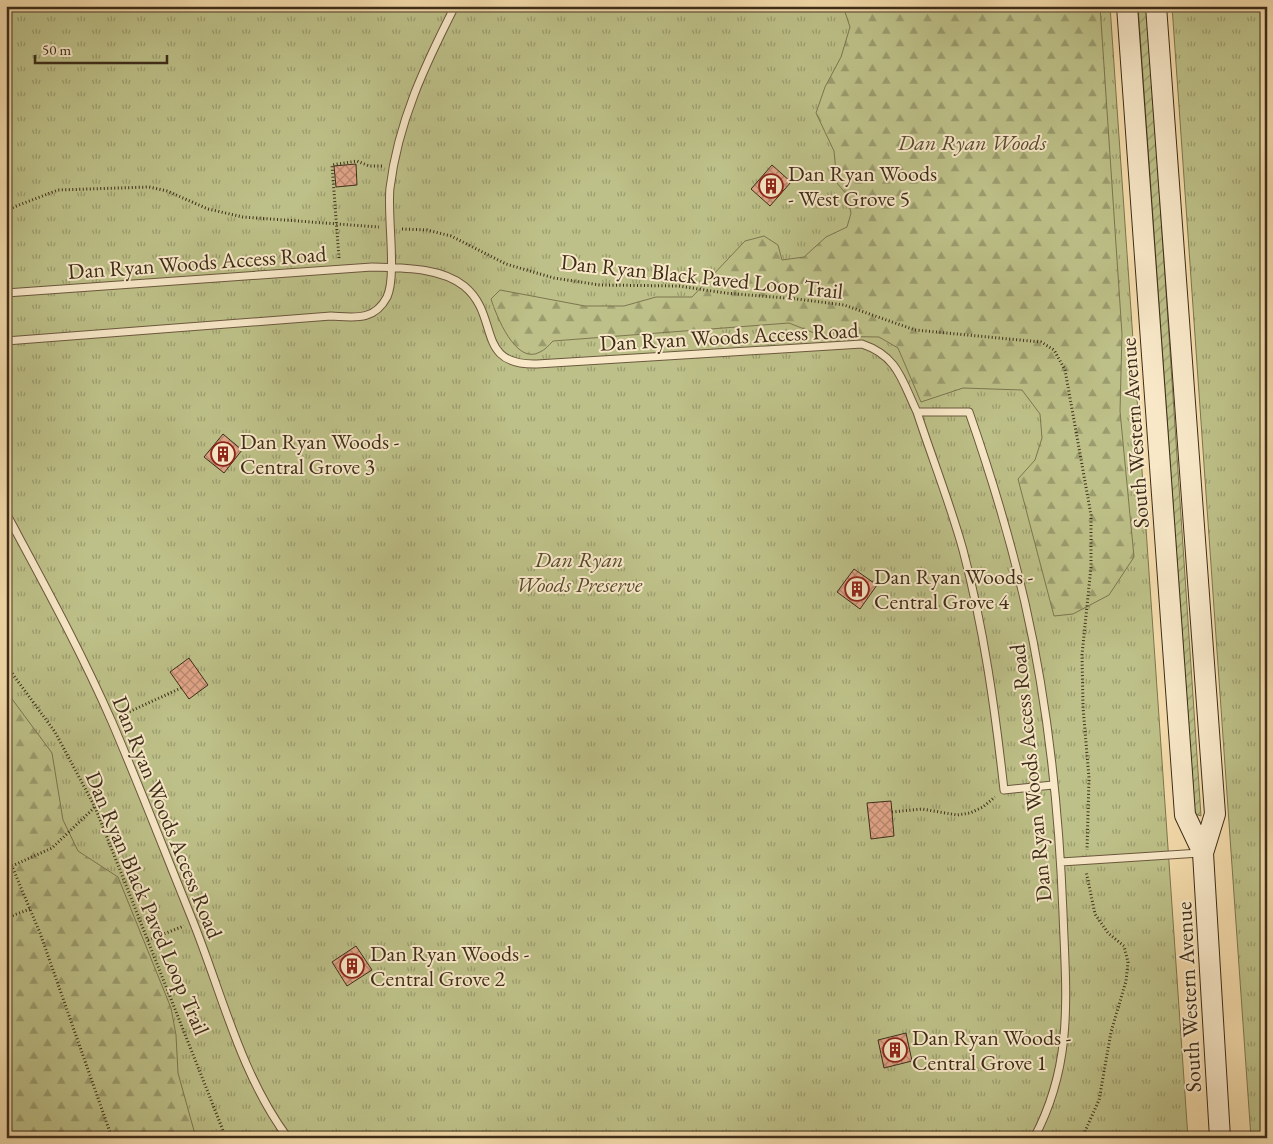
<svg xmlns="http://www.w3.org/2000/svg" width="1273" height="1144" font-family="'EB Garamond',serif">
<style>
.grass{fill:url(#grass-tufts);stroke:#7d7650}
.forest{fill:url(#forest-firs);stroke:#7d7650}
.garden{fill:url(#garden-furrows);stroke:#7d7650}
.building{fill:url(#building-cross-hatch);stroke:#3d2d19}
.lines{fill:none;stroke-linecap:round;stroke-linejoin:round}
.lane-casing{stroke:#6b583e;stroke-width:9}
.secondary-casing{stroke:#3d2d19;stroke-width:22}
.path{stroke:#3d2d19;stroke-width:3;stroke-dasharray:1 2.5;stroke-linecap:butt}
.lane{stroke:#f8e8c8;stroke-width:7}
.secondary{stroke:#f8e8c8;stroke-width:20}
.labels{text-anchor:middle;stroke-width:4;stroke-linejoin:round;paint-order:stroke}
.park-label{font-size:22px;font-style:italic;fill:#574a2f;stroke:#f8e8c8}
.poi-label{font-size:22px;fill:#3d2d19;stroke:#f8e8c8;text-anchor:start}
.street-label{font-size:22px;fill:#3d2d19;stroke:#f8e8c8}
</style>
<defs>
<pattern id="grass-tufts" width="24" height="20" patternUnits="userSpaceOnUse" patternTransform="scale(1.25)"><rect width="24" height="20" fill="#bdc088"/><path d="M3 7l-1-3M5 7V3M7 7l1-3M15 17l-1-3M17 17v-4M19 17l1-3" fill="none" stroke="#9b9c6e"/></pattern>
<pattern id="forest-firs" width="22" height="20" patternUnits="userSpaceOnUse" patternTransform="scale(1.25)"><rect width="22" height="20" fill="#bdc088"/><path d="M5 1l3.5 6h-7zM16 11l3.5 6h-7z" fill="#9b9c6e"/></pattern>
<pattern id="garden-furrows" width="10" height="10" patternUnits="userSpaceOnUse" patternTransform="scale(1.25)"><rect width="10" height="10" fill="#bdc088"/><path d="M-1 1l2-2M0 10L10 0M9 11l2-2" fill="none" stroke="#9b9c6e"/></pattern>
<pattern id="building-cross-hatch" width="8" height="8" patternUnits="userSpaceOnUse" patternTransform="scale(1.25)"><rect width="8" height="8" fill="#e0a487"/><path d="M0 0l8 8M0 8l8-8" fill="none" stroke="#b7866e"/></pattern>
</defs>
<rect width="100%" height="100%" fill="#f4dbab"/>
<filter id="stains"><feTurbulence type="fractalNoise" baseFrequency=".004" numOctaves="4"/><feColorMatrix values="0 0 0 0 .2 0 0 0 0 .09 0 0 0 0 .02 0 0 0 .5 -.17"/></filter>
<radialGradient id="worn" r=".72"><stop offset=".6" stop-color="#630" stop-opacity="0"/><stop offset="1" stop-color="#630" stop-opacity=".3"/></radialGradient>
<path class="grass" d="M6 6H1110L1188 1138H13L6 1118Z
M1172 6H1267V1138H1251Z"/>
<path class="forest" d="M843 6H1100L1122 334 1120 411 1134 557 1109 595 1073 614 1054 616 1018 479 1035 460 1042 438 1040 414 1022 390 963 388 921 402 898 348 879 337 822 336 789 323 553 341C549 345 545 350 540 352 516 366 496 315 491 299L500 290 585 306H624L656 297H692L745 241 764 236 778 245 782 260 804 257 826 237 847 227 851 213 847 195 837 183 834 151 816 113 825 87 841 57 850 27Z
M6 687 12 699 52 753 63 820 78 851 118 877 171 1008 176 1035 178 1073 196 1138H13L6 1118Z"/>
<path class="garden" d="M1138 6H1147L1201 816 1195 814Z"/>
<path class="building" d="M356 164 357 185 336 187 334 166Z
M772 165 791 182 770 206 751 189Z
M223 434 242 450 224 473 204 457Z
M854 569 877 585 860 609 837 592Z
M189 658 208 685 189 699 170 672Z
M891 801 894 836 871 839 867 803Z
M356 946 372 970 347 986 332 962Z
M906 1033 912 1061 884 1068 878 1040Z"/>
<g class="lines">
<g class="lane-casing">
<path id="lane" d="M6 293 372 267C402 268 440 267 464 286 501 316 474 366 537 364L862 344C898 356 902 381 917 412H969C991 475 1010 538 1025 603 1048 704 1059 810 1063 913 1066 995 1074 1063 1034 1138
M6 341 331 316C353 317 374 322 387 297 397 276 387 215 390 188 398 122 425 65 455 6
M917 412C932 458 950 503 963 550 984 629 995 709 1004 790L1053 785
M6 513C43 582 81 651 112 722 139 785 164 850 190 914 221 989 239 1072 288 1138
M1061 862 1200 853
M6 1137 7 1138"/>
</g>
<g class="secondary-casing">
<path id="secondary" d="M1127 6 1185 815 1203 853
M1156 6 1215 814 1203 853 1220 1138"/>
</g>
<path class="path" d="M6 210 58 190 149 187 167 191 208 209 243 217 379 227
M402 229 427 230 451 236 506 264 554 278 600 285 679 286 725 293 797 299 844 305 915 330 1041 342 1054 350 1065 370 1091 515V567L1082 655 1083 707 1089 778 1087 850
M339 258 332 165 357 161 369 166H383
M6 665 55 732 95 807 226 1138
M120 716 181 688
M892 812 922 809 957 815 970 813 983 807 995 797
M6 852 40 933 112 1138
M12 866 52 848 95 807
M6 918 30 909
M148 940 184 926
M1082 1138 1099 1100 1111 1032 1126 981 1128 962 1124 946 1108 933 1095 914 1086 871"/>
<use href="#lane" class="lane"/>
<use href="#secondary" class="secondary"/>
</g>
<defs>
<g id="building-ring" transform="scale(1.25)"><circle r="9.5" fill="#f8e8c8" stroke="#8f2418" stroke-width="1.5"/><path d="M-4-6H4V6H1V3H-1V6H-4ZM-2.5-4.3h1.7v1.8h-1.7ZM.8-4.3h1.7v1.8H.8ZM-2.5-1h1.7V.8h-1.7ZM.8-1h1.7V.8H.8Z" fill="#8f2418"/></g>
</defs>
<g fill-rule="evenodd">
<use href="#building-ring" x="771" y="186"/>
<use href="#building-ring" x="223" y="454"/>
<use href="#building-ring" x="857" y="589"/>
<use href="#building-ring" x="352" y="966"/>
<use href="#building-ring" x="895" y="1050"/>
</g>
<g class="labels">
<g class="park-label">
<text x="972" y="150">Dan Ryan Woods</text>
<text x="579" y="567">Dan Ryan<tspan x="579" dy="25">Woods Preserve</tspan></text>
</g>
<g class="poi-label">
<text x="788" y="181">Dan Ryan Woods<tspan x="788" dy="25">- West Grove 5</tspan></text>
<text x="240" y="449">Dan Ryan Woods -<tspan x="240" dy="25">Central Grove 3</tspan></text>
<text x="874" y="584">Dan Ryan Woods -<tspan x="874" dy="25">Central Grove 4</tspan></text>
<text x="370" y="961">Dan Ryan Woods -<tspan x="370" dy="25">Central Grove 2</tspan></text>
<text x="912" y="1045">Dan Ryan Woods -<tspan x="912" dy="25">Central Grove 1</tspan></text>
</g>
<g class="street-label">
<text transform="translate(197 262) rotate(-4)" y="8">Dan Ryan Woods Access Road</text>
<text transform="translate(702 276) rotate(6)" y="8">Dan Ryan Black Paved Loop Trail</text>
<text transform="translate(729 336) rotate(-3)" y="8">Dan Ryan Woods Access Road</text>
<text transform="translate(1134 433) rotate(-94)" y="8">South Western Avenue</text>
<text transform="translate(1030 773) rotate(-96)" y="8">Dan Ryan Woods Access Road</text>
<text transform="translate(168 817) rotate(68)" y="8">Dan Ryan Woods Access Road</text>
<text transform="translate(148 903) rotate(67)" y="8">Dan Ryan Black Paved Loop Trail</text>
<text transform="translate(1188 997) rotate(-93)" y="8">South Western Avenue</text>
</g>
</g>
<rect width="1273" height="1144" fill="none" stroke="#f4dbab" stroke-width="25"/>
<rect x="8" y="8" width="1258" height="1129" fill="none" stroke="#3d2d19" stroke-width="2.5"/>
<rect x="12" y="12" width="1248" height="1119" fill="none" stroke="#3d2d19"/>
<path d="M35 55v8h132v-8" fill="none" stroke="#3d2d19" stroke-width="2.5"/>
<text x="42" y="55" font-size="15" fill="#3d2d19" stroke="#f8e8c8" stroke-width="4" paint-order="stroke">50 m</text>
<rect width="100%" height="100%" filter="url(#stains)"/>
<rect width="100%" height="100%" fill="url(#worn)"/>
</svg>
